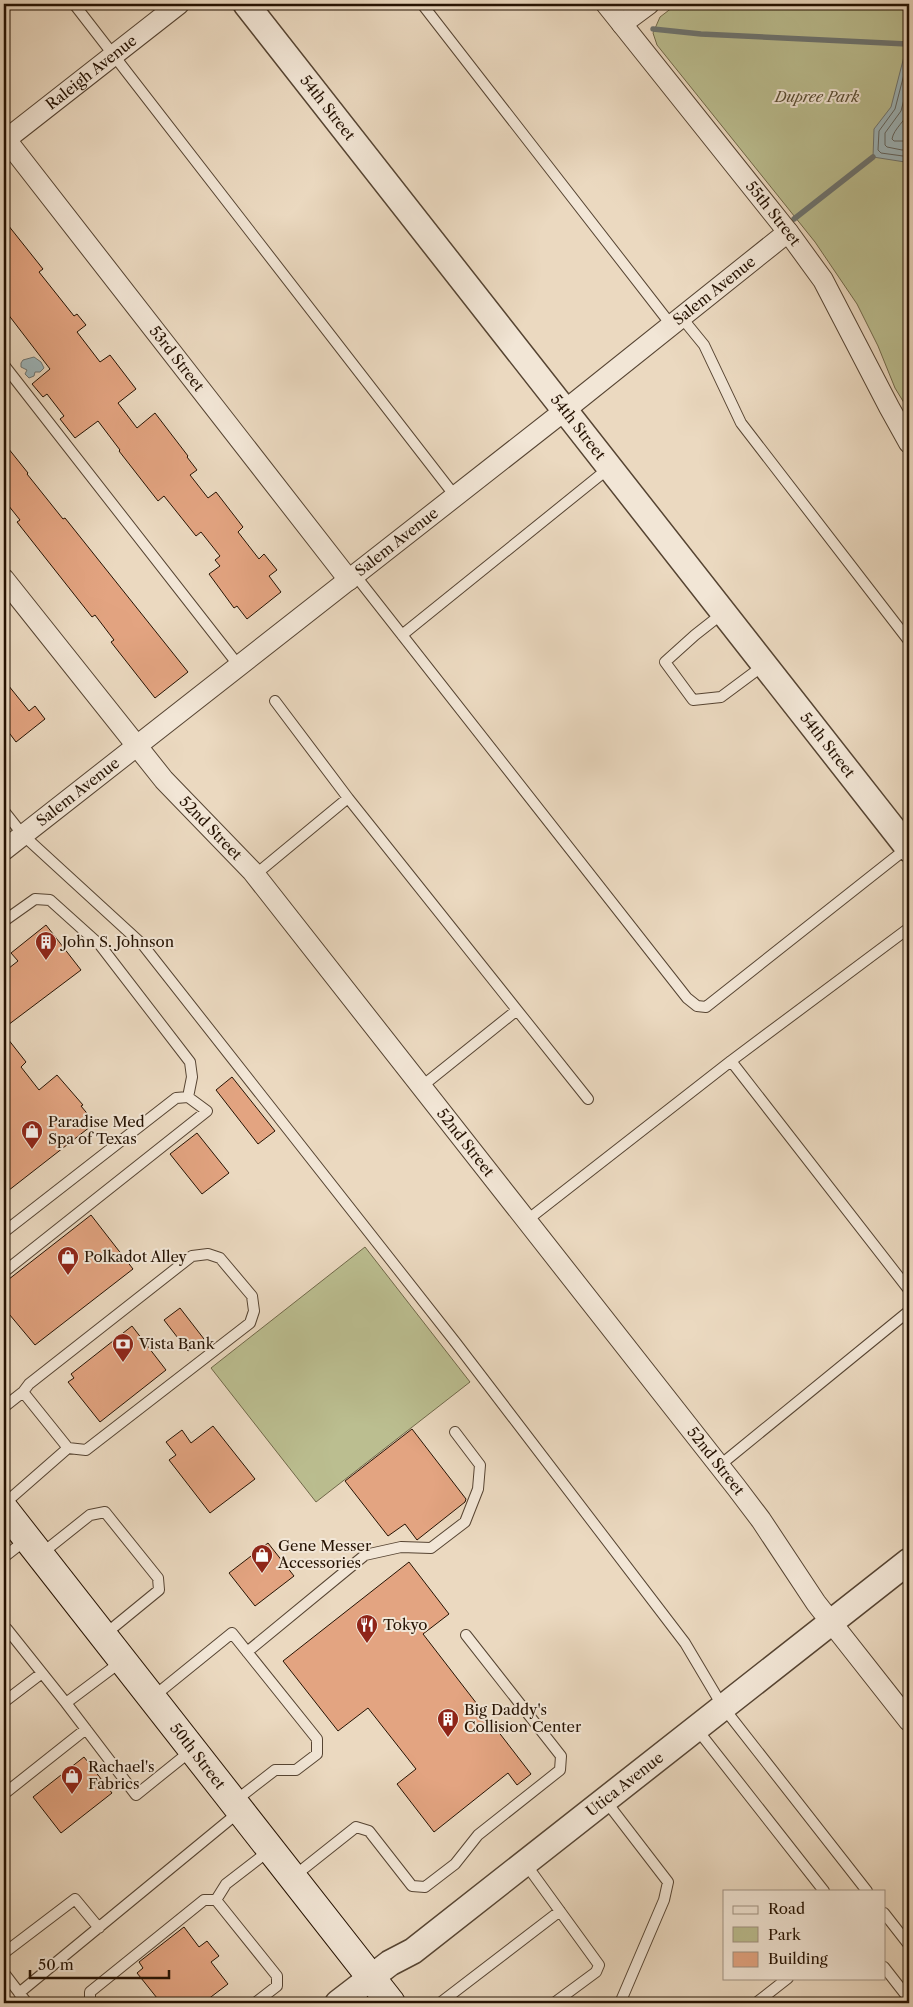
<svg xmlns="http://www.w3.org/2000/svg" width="913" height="2007" font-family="'Libre Caslon Text',serif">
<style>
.green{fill:#bbbe90;stroke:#706849}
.water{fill:#9db7bd;stroke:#6d7572}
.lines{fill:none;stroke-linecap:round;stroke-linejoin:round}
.shore{stroke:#616460;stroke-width:1}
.stream{stroke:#6d7572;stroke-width:5.5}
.building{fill:#e3a481;stroke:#251202}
.service-casing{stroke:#564432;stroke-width:12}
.minor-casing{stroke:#564432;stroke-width:22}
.tertiary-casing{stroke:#564432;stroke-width:28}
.secondary-casing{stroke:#251202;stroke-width:30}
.service{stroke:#f2e6d6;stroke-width:10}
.minor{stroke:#f2e6d6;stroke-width:20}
.tertiary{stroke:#f2e6d6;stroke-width:25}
.secondary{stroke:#f2e6d6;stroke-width:28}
.labels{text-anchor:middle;stroke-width:4;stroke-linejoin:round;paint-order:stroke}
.street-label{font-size:15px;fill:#251202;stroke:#f2e6d6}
.park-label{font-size:15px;font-style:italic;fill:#5a4e34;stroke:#f2e6d6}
.poi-label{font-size:15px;fill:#251202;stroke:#f2e6d6;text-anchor:start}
</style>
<rect width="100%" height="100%" fill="#ebd9c0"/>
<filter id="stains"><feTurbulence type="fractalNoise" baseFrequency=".004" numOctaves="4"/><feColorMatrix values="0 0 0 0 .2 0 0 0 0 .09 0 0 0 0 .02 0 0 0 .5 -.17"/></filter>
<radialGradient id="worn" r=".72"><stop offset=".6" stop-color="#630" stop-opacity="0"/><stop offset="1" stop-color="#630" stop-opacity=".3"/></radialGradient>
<path class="green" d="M677 4H909V411L895 388 878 346 857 304 815 242 657 45 653 33 660 17Z
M365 1247 470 1382 316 1502 211 1368Z"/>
<path class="water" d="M909 37V159L905 162 873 157 874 129 891 107Z
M34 357 41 362 44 368 40 372H35L34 376 29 378 25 374 27 370 21 367V363L23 360Z"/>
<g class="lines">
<path class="shore" d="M909 55 895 109 879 131 878 150 881 153 903 156 909 155
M909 80 901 111 885 133V145L887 147 902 150 909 149
M909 110C906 121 894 128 892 139L894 141H909"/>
<path class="stream" d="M653 29 701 34 907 44
M794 219 873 157"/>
</g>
<path class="building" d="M4 220 43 269 39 272 74 316 77 314 86 325 77 332 100 362 110 355 136 389 118 403 137 428 155 413 188 456 187 457 197 470 190 475 208 498 216 492 243 527 238 532 259 559 264 554 277 570 269 576 281 592 247 619 237 606 234 608 209 574 220 566 215 560 220 556 201 532 196 536 164 496 158 501 119 451 120 450 98 421 75 438 60 419 64 416 47 394 43 397 32 384 50 369 4 309Z
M4 443 28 473 27 474 63 519 65 518 188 672 155 698 111 642 114 640 95 615 92 617 17 522 20 520 4 500Z
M4 680 29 711 35 706 45 719 16 742 4 726Z
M46 925 81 970 4 1028V972L18 961 11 953Z
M4 1034 26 1062 21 1067 39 1090 57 1075 83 1105 81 1106 95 1123 4 1194Z
M232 1077 275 1131 258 1144 216 1090Z
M197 1133 229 1173 202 1194 170 1154Z
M91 1215 133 1269 35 1345 4 1308V1283Z
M180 1308 204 1339 188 1351 164 1320Z
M132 1326 166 1370 100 1422 68 1382 74 1378 71 1374Z
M213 1426 255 1479 210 1513 169 1460 176 1455 166 1442 182 1430 191 1443Z
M412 1429 466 1499 465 1502 417 1540 405 1524 388 1536 345 1481Z
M268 1543 294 1576 255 1606 229 1573Z
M409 1562 449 1614 423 1634 531 1774 517 1785 508 1773 434 1832 397 1784 416 1769 368 1708 338 1731 283 1661Z
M84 1757 112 1793 61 1833 33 1797Z
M184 1927 199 1947 207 1941 219 1956 211 1962 228 1984 203 2003H161L137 1973 143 1968 139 1962Z"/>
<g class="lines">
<g class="service-casing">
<path id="service" d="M74 4 455 496
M422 4 672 326
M682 318 704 345 741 423 909 641
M4 365 239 666
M355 575 687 998 697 1006 706 1007 907 848
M723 613 695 635 665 662 693 700 721 697 764 665
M402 635 609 468
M275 701 348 798
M4 811 23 835 143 945 456 1343 685 1643 723 1707 867 1891
M255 875 348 798 517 1010 421 1087
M4 921 35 899 50 900 100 945 190 1062 192 1077 188 1097
M517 1010 588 1099
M731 1061 909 928
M526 1221 731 1061 909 1290
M4 1232 176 1098 188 1097 207 1111 4 1272
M23 1392 29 1384 192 1256 208 1254 220 1258 252 1296 254 1311 250 1323 86 1450 68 1448
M4 1407 23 1392 68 1448 4 1504
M719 1466 909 1311
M41 1554 90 1515 105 1512 158 1578 159 1590 104 1635
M4 1557 27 1539
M4 1632 7 1629 66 1703
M247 1652 365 1555 401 1547 431 1548 465 1522 478 1489 480 1465 455 1432
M122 1661 66 1703 136 1795 192 1750
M153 1697 232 1633 317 1739V1754L296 1770H275L235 1801
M4 1702 42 1673
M696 1728 824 1891
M4 1794 86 1729
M605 1800 668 1882 664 1900 620 2003
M525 1863 599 1965 596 1972 554 2003
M293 1877 356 1827 369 1831 412 1886 425 1887 455 1864 478 1835 560 1770 561 1756 466 1635
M216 1900 226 1884 270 1850
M884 1913 909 1945
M4 1953 75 1899 99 1928
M884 1967 909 1999
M4 1973 27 2003
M19 1993 239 1812
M90 2003V1992L204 1900H216L277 1976V1986L255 2003
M440 2003 560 1911
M756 2003 788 1978"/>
</g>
<g class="minor-casing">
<g id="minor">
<path id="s1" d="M606 4 788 232 823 280 889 407 909 443"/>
<path d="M622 24 649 4"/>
<path id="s2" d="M4 137 349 580"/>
<path id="s3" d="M4 141 179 4"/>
<path id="s4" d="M4 579 164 780 252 871 736 1487 761 1520 816 1603 909 1721"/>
<path id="s5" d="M4 850 564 411 788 232"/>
</g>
</g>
<g class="tertiary-casing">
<g id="tertiary">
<path id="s6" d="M246 4 909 849"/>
<path id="s7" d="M338 2003 390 1963 413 1951 909 1561"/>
</g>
</g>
<g class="secondary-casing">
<g id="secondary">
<path id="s8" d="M4 1509 391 2003"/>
</g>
</g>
<use href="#service" class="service"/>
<use href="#minor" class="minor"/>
<use href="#tertiary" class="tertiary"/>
<use href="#secondary" class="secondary"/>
</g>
<defs>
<g id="building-pin" transform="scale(1.125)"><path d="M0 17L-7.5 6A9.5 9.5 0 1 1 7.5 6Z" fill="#8f2418" stroke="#f2e6d6"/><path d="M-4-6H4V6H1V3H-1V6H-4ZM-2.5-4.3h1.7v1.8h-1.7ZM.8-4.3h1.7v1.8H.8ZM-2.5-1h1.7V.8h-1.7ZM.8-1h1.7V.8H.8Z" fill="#fff"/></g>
<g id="shop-pin" transform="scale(1.125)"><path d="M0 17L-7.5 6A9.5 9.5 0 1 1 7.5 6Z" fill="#8f2418" stroke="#f2e6d6"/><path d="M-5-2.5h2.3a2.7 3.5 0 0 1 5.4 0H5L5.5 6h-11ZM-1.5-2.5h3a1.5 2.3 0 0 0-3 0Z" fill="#fff"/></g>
<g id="bank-pin" transform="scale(1.125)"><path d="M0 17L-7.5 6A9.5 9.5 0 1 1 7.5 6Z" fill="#8f2418" stroke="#f2e6d6"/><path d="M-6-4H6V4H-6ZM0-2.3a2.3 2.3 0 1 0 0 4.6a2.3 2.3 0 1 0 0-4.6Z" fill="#fff"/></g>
<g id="restaurant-pin" transform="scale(1.125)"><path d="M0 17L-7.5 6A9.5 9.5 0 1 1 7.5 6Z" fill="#8f2418" stroke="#f2e6d6"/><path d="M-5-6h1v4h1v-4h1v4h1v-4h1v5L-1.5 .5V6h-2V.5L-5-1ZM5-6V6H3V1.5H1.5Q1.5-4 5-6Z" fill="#fff"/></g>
</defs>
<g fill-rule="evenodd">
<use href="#building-pin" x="46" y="942"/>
<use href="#shop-pin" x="32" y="1131"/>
<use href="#shop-pin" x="68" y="1257"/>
<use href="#bank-pin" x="123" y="1344"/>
<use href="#shop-pin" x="262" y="1555"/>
<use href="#restaurant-pin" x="367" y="1625"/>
<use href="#building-pin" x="448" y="1719"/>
<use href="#shop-pin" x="72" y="1776"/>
</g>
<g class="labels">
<g class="street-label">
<text dy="5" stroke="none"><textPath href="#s3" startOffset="111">Raleigh Avenue</textPath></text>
<text dy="5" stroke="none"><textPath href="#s6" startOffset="132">54th Street</textPath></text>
<text dy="5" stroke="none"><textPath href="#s1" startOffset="268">55th Street</textPath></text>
<text dy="5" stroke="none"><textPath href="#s5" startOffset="904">Salem Avenue</textPath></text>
<text dy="5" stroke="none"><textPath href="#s2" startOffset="281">53rd Street</textPath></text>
<text dy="5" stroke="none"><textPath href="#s6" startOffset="538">54th Street</textPath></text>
<text dy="5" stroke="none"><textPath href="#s5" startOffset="499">Salem Avenue</textPath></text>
<text dy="5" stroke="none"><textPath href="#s6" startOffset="942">54th Street</textPath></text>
<text dy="5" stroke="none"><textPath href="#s5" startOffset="94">Salem Avenue</textPath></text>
<text dy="5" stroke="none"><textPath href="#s4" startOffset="324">52nd Street</textPath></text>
<text dy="5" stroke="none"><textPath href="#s4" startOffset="729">52nd Street</textPath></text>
<text dy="5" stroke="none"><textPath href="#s4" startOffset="1134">52nd Street</textPath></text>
<text dy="5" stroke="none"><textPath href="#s8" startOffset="314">50th Street</textPath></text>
<text dy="5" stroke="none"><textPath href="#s7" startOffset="361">Utica Avenue</textPath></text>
</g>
<g class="park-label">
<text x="817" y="102">Dupree Park</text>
</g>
<g class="poi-label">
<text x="62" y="947">John S. Johnson</text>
<text x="48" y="1127">Paradise Med<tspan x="48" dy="17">Spa of Texas</tspan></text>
<text x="84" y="1262">Polkadot Alley</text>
<text x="139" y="1349">Vista Bank</text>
<text x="278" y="1551">Gene Messer<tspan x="278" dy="17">Accessories</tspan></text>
<text x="383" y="1630">Tokyo</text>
<text x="464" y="1715">Big Daddy's<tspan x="464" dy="17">Collision Center</tspan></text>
<text x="88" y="1772">Rachael's<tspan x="88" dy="17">Fabrics</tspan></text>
</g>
</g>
<rect width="913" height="2007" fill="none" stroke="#ebd9c0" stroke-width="20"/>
<rect x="5" y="5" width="903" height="1997" fill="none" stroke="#251202" stroke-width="2.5"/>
<rect x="10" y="10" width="893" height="1987" fill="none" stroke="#251202"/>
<rect x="723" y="1890" width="162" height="90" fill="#f2e6d6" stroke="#a09181"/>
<rect x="733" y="1906" width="25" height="8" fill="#f2e6d6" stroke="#a09181"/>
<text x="768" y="1914" font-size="15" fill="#251202">Road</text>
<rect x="733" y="1927" width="25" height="15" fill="#bbbe90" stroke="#a09181"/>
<text x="768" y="1940" font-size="15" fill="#251202">Park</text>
<rect x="733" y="1952" width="25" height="15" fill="#e3a481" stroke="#a09181"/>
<text x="768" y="1964" font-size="15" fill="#251202">Building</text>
<path d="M30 1970v8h139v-8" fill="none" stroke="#251202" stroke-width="2.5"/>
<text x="38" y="1970" font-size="15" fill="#251202" stroke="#f2e6d6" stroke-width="4" paint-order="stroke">50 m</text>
<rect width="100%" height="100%" filter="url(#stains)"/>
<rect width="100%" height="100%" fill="url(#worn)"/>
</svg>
